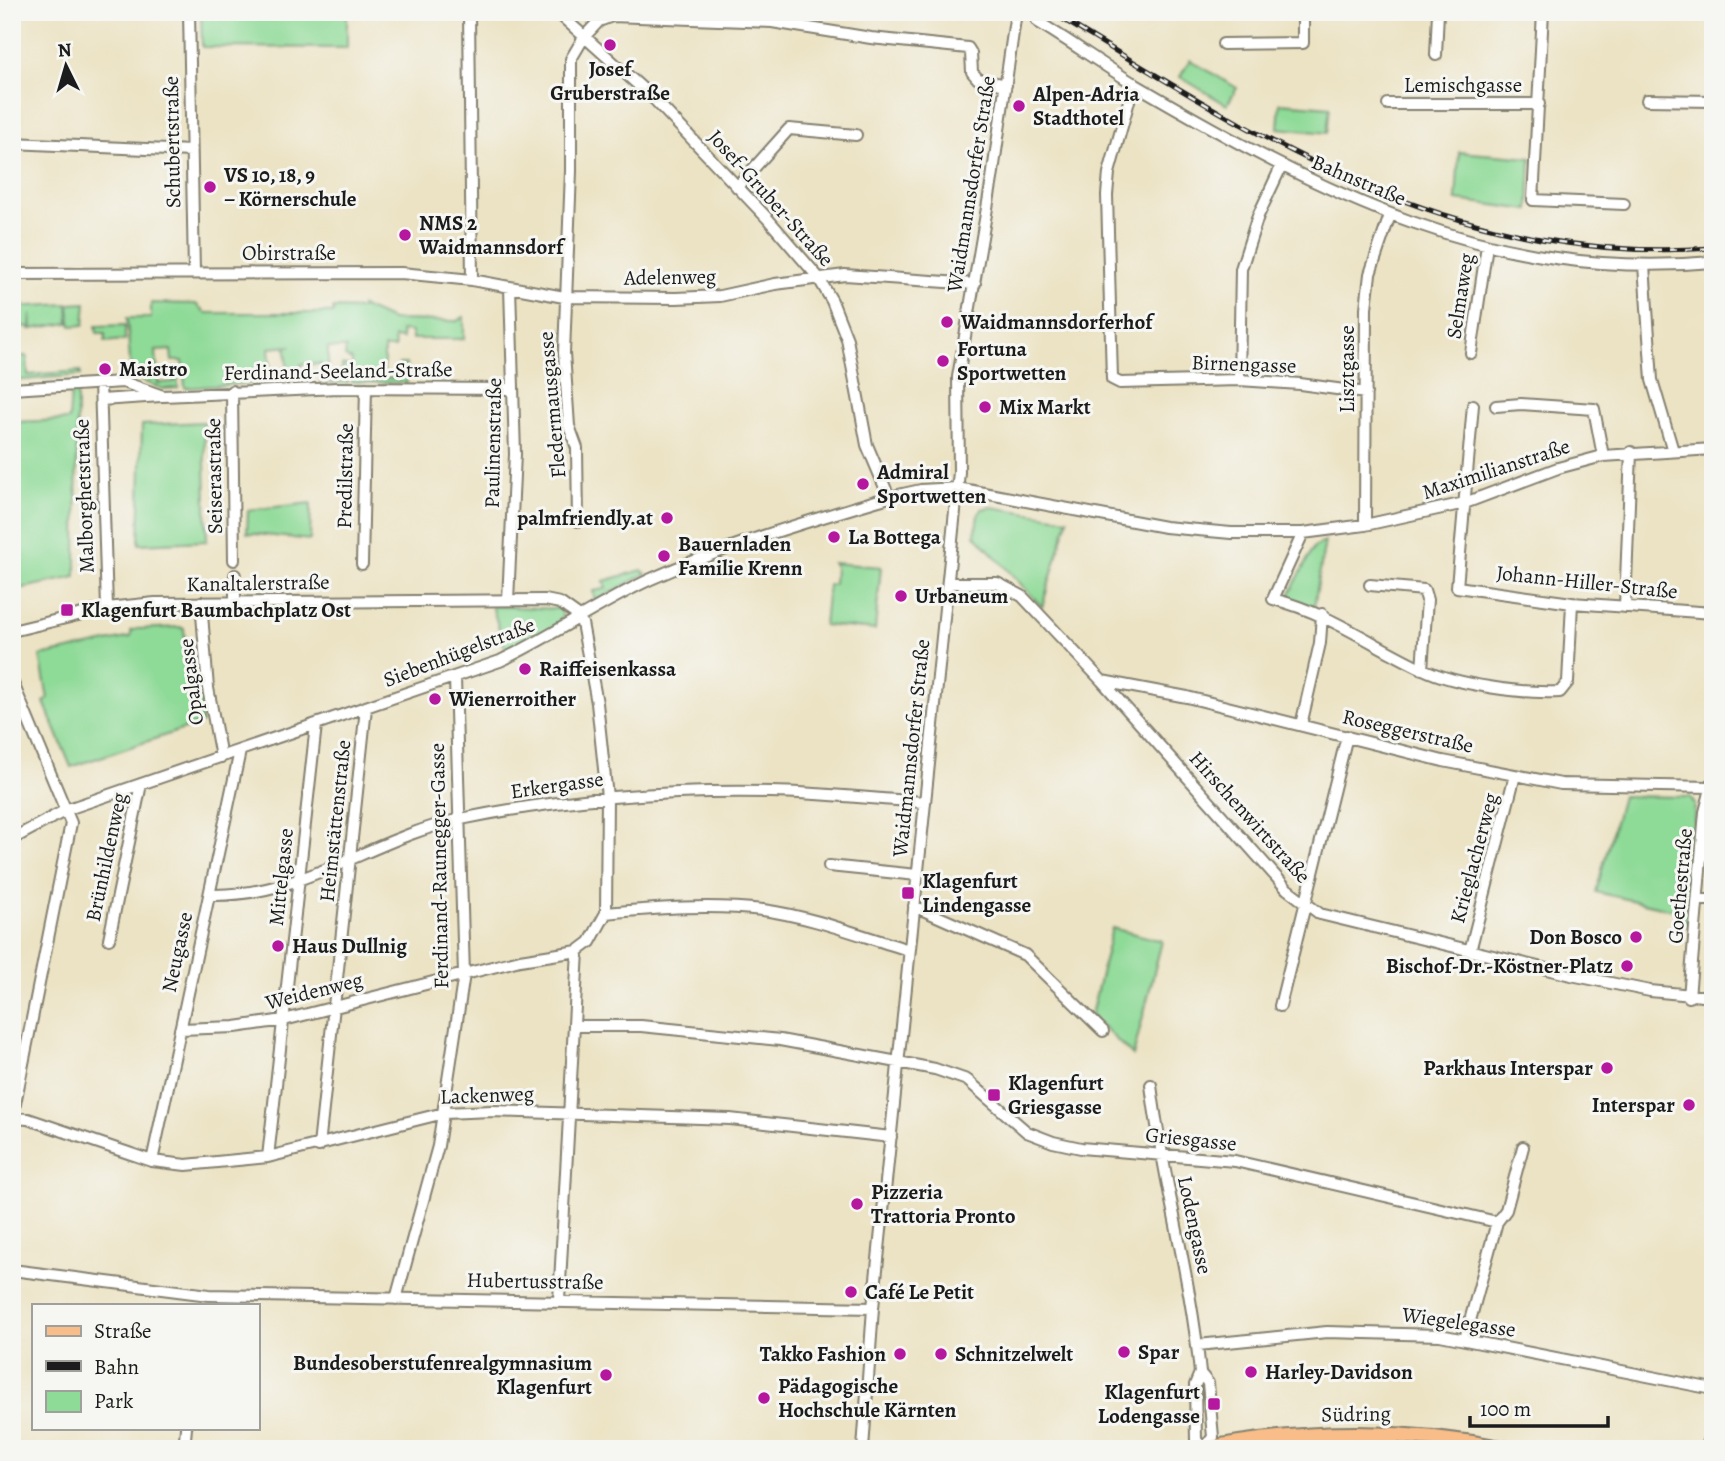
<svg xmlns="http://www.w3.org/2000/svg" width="1725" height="1461" font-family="Alegreya,serif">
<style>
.green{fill:#8eda97;stroke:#557b5a;stroke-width:2;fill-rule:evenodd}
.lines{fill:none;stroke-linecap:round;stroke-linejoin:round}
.minor-casing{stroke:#848070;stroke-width:14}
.major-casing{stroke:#848070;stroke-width:18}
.minor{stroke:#fff;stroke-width:10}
.major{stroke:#f8bd88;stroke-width:14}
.rail-casing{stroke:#1c1c1c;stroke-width:5}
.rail{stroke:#f6f6f2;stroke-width:2.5;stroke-dasharray:8;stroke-linecap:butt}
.poi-dot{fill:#b5179e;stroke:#f6f6f2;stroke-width:2.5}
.labels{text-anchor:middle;stroke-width:6;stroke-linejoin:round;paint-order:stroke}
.poi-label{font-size:21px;font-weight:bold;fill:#1c1c1c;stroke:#f6f6f2;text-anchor:start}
.street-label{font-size:21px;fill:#1c1c1c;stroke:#f6f6f2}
</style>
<rect width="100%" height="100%" fill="#f6f6f2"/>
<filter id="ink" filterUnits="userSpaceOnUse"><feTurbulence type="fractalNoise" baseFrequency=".0143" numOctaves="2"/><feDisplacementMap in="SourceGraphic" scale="14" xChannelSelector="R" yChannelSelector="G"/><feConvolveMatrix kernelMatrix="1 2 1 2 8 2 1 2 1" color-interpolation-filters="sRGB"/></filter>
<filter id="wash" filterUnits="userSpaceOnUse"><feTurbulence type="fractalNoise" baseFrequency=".00686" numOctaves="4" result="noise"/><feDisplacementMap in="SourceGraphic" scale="28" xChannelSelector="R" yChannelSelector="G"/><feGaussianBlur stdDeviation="1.57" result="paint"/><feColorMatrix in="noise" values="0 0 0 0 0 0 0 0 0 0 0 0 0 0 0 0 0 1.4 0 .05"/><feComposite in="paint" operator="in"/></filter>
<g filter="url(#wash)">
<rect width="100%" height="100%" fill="#ece3c4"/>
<path class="green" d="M201 12H347V48L202 47Z
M1190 60 1237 88 1227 105 1180 77Z
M1280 103 1330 107 1327 133 1278 128Z
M1459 152 1531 158 1529 210 1456 200Z
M86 303 84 325 71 326 69 304Z
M151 303 196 304 205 313H333V308L361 309V306L392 320 457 321 464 317V339H412L411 332 401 331 402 339 394 338 395 348H384V378H399V364H406L407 383 352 382V360L345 357 346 348H328V378H342V365H348V383H320L321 364H301L298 380 185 388 183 361H172L171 350 156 351 158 383 174 382V367H177L178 388 163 389 131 377 127 318H151ZM292 346 286 347 288 376 271 377 269 348Z
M68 304 69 323 32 329 31 313 30 329 26 326 12 330V307Z
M125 325V340L105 342V333H97L96 326Z
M12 356H27L28 375 80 371 81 375 12 381Z
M71 390H77L76 577 18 589 12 560V422L69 420Z
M204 422 207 541 139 544 142 425Z
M311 503 310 540 247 533 248 510Z
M991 507 1068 519 1042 607 975 535 978 515 982 509Z
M1325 541 1314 607 1288 597 1314 547Z
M833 563 881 567 875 630 824 625 828 585 834 584 835 567Z
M642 570 646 574 595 601 593 591 606 589 604 581Z
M492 606 560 609 563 615C555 633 523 643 506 651Z
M180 627 184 629 191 694 203 692 206 716H201L202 723 71 767 44 702 48 699 40 656 131 637V631L137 629Z
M1622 796 1690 797 1695 804 1687 926 1678 911 1596 892Z
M1112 928 1162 941 1133 1056 1091 1015Z
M1349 1444H1401L1438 1449H1267Z"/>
</g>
<g filter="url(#ink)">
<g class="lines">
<g class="minor-casing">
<path id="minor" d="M189 12 194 272
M469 12 472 280
M557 12 654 99 767 218 818 277 832 301 847 339 867 445 889 497
M1032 12 1038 22C1071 42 1103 65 1136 85 1321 193 1491 282 1713 262
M1543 12 1533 200 1624 204
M1223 44 1303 43V12
M1436 55 1438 12
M1134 83 1109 173 1107 195 1112 379 1120 383 1239 380 1300 384 1366 393
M1647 100 1713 101
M1388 104H1539
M12 143 191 151
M737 187 789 129 856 135
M1644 265 1652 380 1673 451
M12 274 401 273 472 280 564 297 676 298 720 296 775 284 845 275 975 284
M1471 353 1487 245
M1239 380 1241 269 1258 216 1281 167
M100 382 107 608
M12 389 123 382 163 396 338 388 513 389
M232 391 234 560
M101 400 161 396
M1473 405 1457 587 1572 603 1713 613
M1496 406 1521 404 1594 409 1603 456
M578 521 577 448 569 426 564 353 571 171V59L584 37 599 21 612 16 772 22 871 38 968 48 971 53 972 72 978 79 1006 85
M1365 525 1366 308 1370 274 1390 215
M1303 533 1273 599C1329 613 1372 645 1423 669 1456 685 1524 694 1560 692L1568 682 1572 603
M362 564 366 388
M235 575V602
M948 583H997L1022 596 1102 681 1287 889 1320 914 1571 975 1650 991 1713 997
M1370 585 1424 590 1427 600 1422 669
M508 600 515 454 510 287
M201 602 208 688 221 757
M1625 607 1631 452
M12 631 107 608 155 603 545 600 560 603 581 618 597 703 607 797 606 913 590 942 578 951 559 1301
M12 681 71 823 12 1119
M1102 681 1187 697 1443 761 1561 784 1710 787
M1301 725 1320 643 1322 614
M12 839 68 809 500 661C551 637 599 603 651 579 727 545 809 521 889 497L921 490 957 488 1165 527 1231 533H1303L1365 525 1465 503 1558 468 1603 456 1713 449
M829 866 917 875
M210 895C303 897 372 838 461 819 562 798 667 790 771 792 822 793 873 799 924 802
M1698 900H1713
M914 906 1025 955 1103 1031
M606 913C658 908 711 904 763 910 813 917 861 936 909 950
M109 939 141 784
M1470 951 1515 775
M1689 997 1705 812 1713 781
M1280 1006 1347 736
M574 1026H641L780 1040 935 1069 967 1080 1027 1132 1053 1142 1081 1148 1235 1161 1497 1222
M180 1029 235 1027 284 1020 520 960 578 951
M1151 1085C1163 1182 1191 1276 1200 1373L1208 1383 1213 1437 1204 1449
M12 1118 28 1119 152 1161 186 1165 268 1157 444 1113 492 1111 730 1119 891 1137
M319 1146 366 708
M268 1157 316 725
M152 1161 240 751
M12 1270 209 1295 873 1308
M396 1299 438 1146 464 974 455 678
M1465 1339 1497 1222 1506 1210 1523 1147
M1198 1345 1327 1332 1440 1335 1713 1389
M1200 1373 1195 1385 1196 1440 1204 1449
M184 1449 186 1428
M863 1449 873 1308 959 472 958 377 992 179 1016 12"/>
</g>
<g class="major-casing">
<path id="major" d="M1205 1449C1305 1429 1407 1429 1507 1449
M1708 1449 1713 1431"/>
</g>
<use href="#minor" class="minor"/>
<use href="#major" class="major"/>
<g class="rail-casing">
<path id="rail" d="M1051 12C1264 140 1451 266 1713 248"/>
</g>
<use href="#rail" class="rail"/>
</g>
</g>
<g class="poi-dot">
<circle cx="610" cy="45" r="7"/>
<circle cx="1019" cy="106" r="7"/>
<circle cx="210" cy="187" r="7"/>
<circle cx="405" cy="235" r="7"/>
<circle cx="947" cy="322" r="7"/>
<circle cx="943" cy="361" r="7"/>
<circle cx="105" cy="369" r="7"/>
<circle cx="985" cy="407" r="7"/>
<circle cx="863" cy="484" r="7"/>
<circle cx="667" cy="518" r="7"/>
<circle cx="834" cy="537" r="7"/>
<circle cx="664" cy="556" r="7"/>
<circle cx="901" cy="596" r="7"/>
<rect x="60" y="603" width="14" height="14" rx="3.5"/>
<circle cx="525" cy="669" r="7"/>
<circle cx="435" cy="699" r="7"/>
<rect x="901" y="886" width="14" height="14" rx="3.5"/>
<circle cx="1636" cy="937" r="7"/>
<circle cx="278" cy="946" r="7"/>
<circle cx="1627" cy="966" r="7"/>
<circle cx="1607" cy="1068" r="7"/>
<rect x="987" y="1088" width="14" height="14" rx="3.5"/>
<circle cx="1689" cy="1105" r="7"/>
<circle cx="857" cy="1204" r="7"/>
<circle cx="851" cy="1292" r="7"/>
<circle cx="1124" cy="1352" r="7"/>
<circle cx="900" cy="1354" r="7"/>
<circle cx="941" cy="1354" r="7"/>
<circle cx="1251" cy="1372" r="7"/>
<circle cx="606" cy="1375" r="7"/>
<circle cx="764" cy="1398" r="7"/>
<rect x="1207" y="1397" width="14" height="14" rx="3.5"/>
</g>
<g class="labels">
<g class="poi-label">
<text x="610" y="76" text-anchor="middle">Josef<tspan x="610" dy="24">Gruberstraße</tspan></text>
<text x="1033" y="101">Alpen-Adria<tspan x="1033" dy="24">Stadthotel</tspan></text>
<text x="224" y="182">VS 10, 18, 9<tspan x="224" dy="24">– Körnerschule</tspan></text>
<text x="419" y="230">NMS 2<tspan x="419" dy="24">Waidmannsdorf</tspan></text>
<text x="961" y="329">Waidmannsdorferhof</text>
<text x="957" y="356">Fortuna<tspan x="957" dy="24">Sportwetten</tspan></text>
<text x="119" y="376">Maistro</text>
<text x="999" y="414">Mix Markt</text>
<text x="877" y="479">Admiral<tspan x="877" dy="24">Sportwetten</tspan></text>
<text x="653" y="525" text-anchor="end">palmfriendly.at</text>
<text x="848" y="544">La Bottega</text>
<text x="678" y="551">Bauernladen<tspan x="678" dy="24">Familie Krenn</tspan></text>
<text x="915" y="603">Urbaneum</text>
<text x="81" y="617">Klagenfurt Baumbachplatz Ost</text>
<text x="539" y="676">Raiffeisenkassa</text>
<text x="449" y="706">Wienerroither</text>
<text x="922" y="888">Klagenfurt<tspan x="922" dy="24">Lindengasse</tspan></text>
<text x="1622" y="944" text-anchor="end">Don Bosco</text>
<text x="292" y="953">Haus Dullnig</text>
<text x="1613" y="973" text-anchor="end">Bischof-Dr.-Köstner-Platz</text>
<text x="1593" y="1075" text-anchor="end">Parkhaus Interspar</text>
<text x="1008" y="1090">Klagenfurt<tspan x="1008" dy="24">Griesgasse</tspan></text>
<text x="1675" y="1112" text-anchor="end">Interspar</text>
<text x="871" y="1199">Pizzeria<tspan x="871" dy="24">Trattoria Pronto</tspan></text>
<text x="865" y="1299">Café Le Petit</text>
<text x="1138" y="1359">Spar</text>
<text x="886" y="1361" text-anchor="end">Takko Fashion</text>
<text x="955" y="1361">Schnitzelwelt</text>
<text x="592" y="1370" text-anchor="end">Bundesoberstufenrealgymnasium<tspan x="592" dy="24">Klagenfurt</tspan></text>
<text x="1265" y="1379">Harley-Davidson</text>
<text x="778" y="1393">Pädagogische<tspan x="778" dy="24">Hochschule Kärnten</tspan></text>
<text x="1200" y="1399" text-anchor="end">Klagenfurt<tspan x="1200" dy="24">Lodengasse</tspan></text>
</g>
<g class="street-label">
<text x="1463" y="92">Lemischgasse</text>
<text transform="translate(172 142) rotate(-91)" y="7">Schubertstraße</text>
<text transform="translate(1359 180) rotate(23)" y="7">Bahnstraße</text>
<text transform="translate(971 184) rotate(-81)" y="7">Waidmannsdorfer Straße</text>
<text transform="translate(771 198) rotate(48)" y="7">Josef-Gruber-Straße</text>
<text x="289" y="260">Obirstraße</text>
<text transform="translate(670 277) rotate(-1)" y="7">Adelenweg</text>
<text transform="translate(1460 296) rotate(-81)" y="7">Selmaweg</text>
<text transform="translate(1244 364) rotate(2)" y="7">Birnengasse</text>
<text transform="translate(1347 369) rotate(-90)" y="7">Lisztgasse</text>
<text transform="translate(338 371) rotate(-1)" y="7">Ferdinand-Seeland-Straße</text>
<text transform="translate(552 405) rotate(-95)" y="7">Fledermausgasse</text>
<text transform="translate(493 443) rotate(-89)" y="7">Paulinenstraße</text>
<text transform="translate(1496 469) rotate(-18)" y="7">Maximilianstraße</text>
<text transform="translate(214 476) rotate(-91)" y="7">Seiserastraße</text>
<text transform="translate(345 476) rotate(-89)" y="7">Predilstraße</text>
<text transform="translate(84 496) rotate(-92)" y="7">Malborghetstraße</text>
<text transform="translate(1587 582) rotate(6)" y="7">Johann-Hiller-Straße</text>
<text transform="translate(258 583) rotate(-1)" y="7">Kanaltalerstraße</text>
<text transform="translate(459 652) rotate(-21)" y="7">Siebenhügelstraße</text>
<text transform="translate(191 682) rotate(-97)" y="7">Opalgasse</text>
<text transform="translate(1408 731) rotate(13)" y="7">Roseggerstraße</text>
<text transform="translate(911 748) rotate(-84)" y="7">Waidmannsdorfer Straße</text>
<text transform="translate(557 785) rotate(-8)" y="7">Erkergasse</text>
<text transform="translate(1250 817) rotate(48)" y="7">Hirschenwirtstraße</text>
<text transform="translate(335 821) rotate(-84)" y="7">Heimstättenstraße</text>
<text transform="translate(106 857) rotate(-78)" y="7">Brünhildenweg</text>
<text transform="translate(1474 858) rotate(-75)" y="7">Krieglacherweg</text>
<text transform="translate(439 866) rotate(-91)" y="7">Ferdinand-Raunegger-Gasse</text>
<text transform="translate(281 877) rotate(-84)" y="7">Mittelgasse</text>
<text transform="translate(1680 886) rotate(-85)" y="7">Goethestraße</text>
<text transform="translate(177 952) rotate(-78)" y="7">Neugasse</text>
<text transform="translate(314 991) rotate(-14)" y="7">Weidenweg</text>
<text transform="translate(487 1095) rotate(-2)" y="7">Lackenweg</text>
<text transform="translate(1191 1139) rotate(6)" y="7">Griesgasse</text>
<text transform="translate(1195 1225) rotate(78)" y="7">Lodengasse</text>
<text transform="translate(535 1281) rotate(1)" y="7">Hubertusstraße</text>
<text transform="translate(1459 1322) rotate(8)" y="7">Wiegelegasse</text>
<text transform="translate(1356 1414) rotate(-1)" y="7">Südring</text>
</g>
</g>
<rect width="1725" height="1461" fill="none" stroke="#f6f6f2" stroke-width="42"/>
<rect x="32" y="1304" width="228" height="126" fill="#f6f6f2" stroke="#9f9f9c" stroke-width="2"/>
<rect x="46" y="1326" width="35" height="10" fill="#f8bd88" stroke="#9f9f9c" stroke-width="2"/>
<text x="94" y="1338" font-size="21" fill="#1c1c1c">Straße</text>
<rect x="46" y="1361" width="35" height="10" fill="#1c1c1c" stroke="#9f9f9c" stroke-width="2"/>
<text x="94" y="1374" font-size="21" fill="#1c1c1c">Bahn</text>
<rect x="46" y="1391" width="35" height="21" fill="#8eda97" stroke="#9f9f9c" stroke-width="2"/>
<text x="94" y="1408" font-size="21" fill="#1c1c1c">Park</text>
<g transform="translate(66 66) rotate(355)" stroke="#f6f6f2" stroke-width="5" paint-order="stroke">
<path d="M0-5L12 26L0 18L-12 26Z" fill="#1c1c1c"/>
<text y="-10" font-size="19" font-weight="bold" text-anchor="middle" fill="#1c1c1c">N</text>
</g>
<path d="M1470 1416v10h138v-10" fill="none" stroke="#1c1c1c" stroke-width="3.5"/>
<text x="1480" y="1416" font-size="21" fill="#1c1c1c" stroke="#f6f6f2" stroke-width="5" paint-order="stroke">100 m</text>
</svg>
